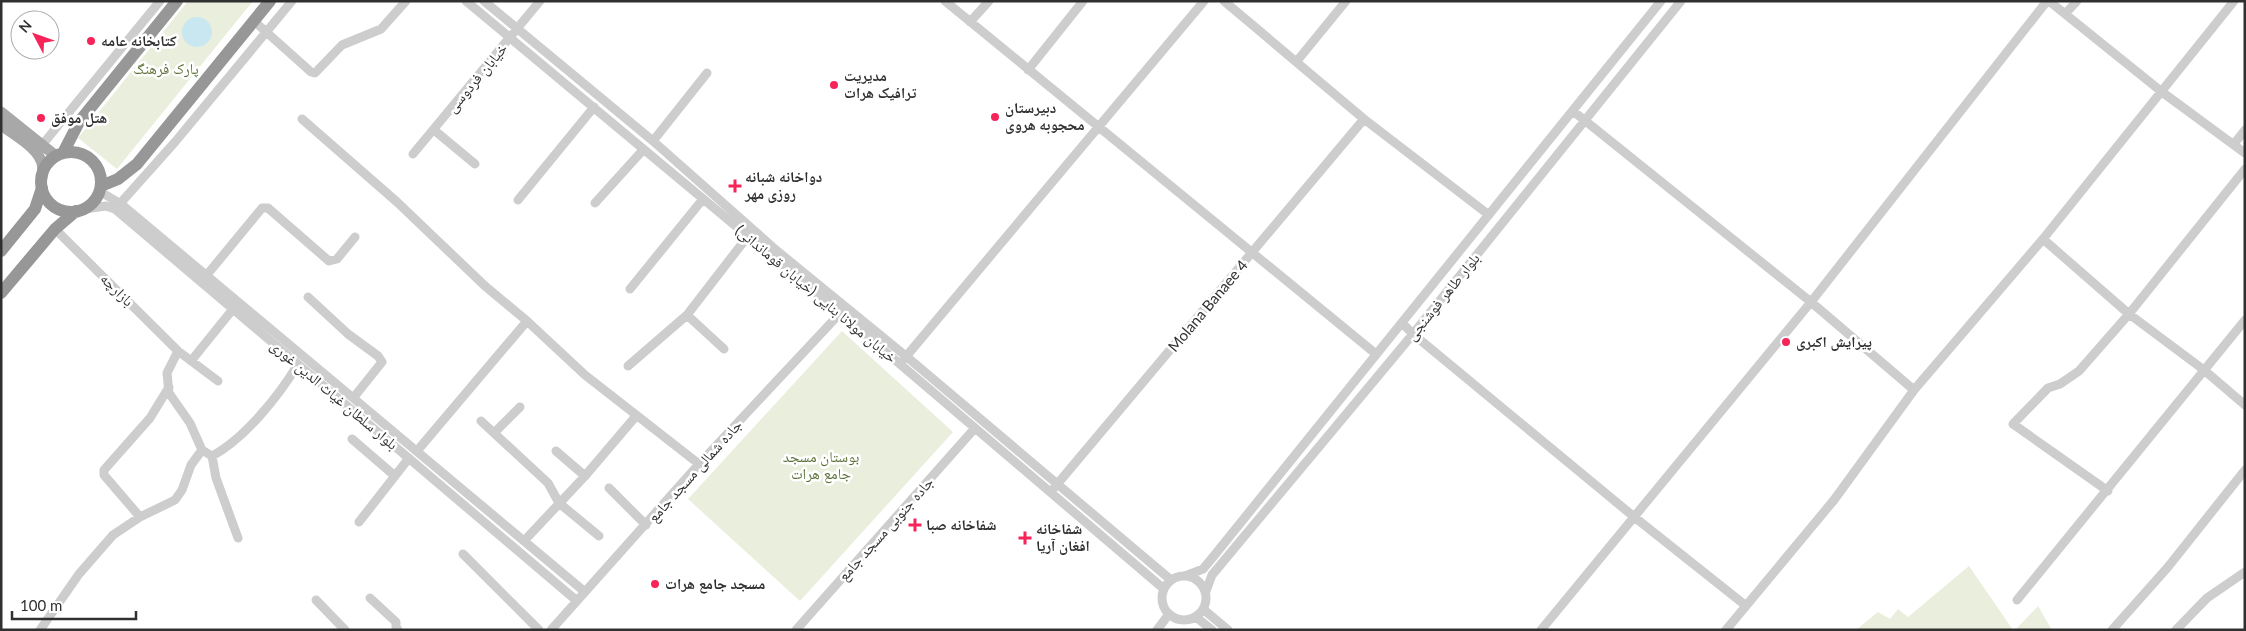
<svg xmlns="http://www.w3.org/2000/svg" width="2246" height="631" font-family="Lato,'Noto Naskh Arabic',sans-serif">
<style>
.green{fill:#eaeedd}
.water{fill:#c8e7f0}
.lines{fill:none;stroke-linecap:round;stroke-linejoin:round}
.minor{stroke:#cdcdcd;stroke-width:9}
.major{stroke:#a8a8a8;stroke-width:11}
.highway{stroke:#979797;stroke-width:12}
.poi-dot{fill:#f62459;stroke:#fff;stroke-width:2}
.labels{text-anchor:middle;stroke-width:5;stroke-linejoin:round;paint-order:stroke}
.poi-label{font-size:15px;font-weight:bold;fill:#303030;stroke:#fff;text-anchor:start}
.park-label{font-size:15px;fill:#5d7139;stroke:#fff}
.street-label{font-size:15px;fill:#303030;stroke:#fff}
</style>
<rect width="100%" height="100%" fill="#fff"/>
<path class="green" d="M188 1H253L117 169 78 138Z
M842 331 953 432 800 601 688 499Z
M1969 566 2013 630H1856L1878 612 1890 619 1898 609 1908 617Z
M2038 606 2052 630H2015Z"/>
<path class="water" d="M182 32a15 15 0 1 1 30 0a15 15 0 1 1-30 0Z"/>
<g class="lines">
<path class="minor" d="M466 1 840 313 1164 589
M484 1 653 141 776 250 907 357 1171 580
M945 1 1376 354
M1224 1 1364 119 1489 215
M2049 1 2162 92 2245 153
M2065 14 2077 1
M254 21 311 72 315 73 342 45 381 29 406 1
M970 22 989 1
M1297 61 1346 1
M1028 70 1083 1
M1573 111 1811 302 1914 390
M302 119 397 202 485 286 527 321 585 375 699 464
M434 130 475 164
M653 141 707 73
M2234 144 2245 130
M38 150 160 1
M413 154 540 1
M99 191 121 204 585 592
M518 200 594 107
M595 203 643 150
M117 207 175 142 292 1
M84 209 106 206 115 209 577 601
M55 229 178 351 218 381
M2043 239 2129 314 2204 370 2245 405
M206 276 262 208H268L329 261 337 259 355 237
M630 289 703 199
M308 297 348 334 378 356 382 362 354 397
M687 315 724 349
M1402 323 1413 334 1633 516 1745 605
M904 359 1204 1
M191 361 233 309
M628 366 687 315 748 236
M481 421 548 483 559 503 599 536
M494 433 520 407
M352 439 395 476
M202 450 212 456C244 439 279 396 298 364
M417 451 527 321
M556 451 585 476
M212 456 216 478 238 538
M609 488 646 525
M1054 488 1364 119
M2108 491 2013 424 2048 388 2060 384 2079 371 2129 314 2245 169
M140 517 104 475V470L150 418 169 387
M359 522 409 458
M524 541 585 476 636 416
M463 554 539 630
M1162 598a22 22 0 1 1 44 0a22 22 0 1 1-44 0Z
M1185 576 1203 569 1213 557 1661 1
M1206 591 1212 575 1413 334 1681 1
M370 598 396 622V627L398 630
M316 600 345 630
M2017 600 2245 320
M1203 609 1228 630
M1196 617 1212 630
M40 630 79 574 113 535 140 517 175 500 182 490 191 465 202 450 190 423 169 393 167 373 178 351
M551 630 699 464 844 309
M796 630 975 428
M1157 630 1169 614
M1541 630 1811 302 2047 1
M1726 630 1834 500 1914 390 2043 239 2234 1
M2112 630 2168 567 2245 470
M2176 630 2207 598 2245 572"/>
<path class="major" d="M1 112 56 156
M1 125C18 138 49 152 42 177"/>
<path class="highway" d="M41 182a30 30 0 1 1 60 0a30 30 0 1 1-60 0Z
M63 153 79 122 177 1
M101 186 118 179 137 164 270 1
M1 251 35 209 42 188
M1 293 55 229 76 211"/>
</g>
<g class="poi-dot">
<circle cx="91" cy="41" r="5"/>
<circle cx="834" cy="85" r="5"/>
<circle cx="995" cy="117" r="5"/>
<circle cx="41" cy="118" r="5"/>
<path d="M732.5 178.5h5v5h5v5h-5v5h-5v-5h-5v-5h5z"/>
<circle cx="1786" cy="342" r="5"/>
<path d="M912.5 517.5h5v5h5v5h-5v5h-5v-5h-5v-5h5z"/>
<path d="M1022.5 530.5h5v5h5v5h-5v5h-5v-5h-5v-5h5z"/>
<circle cx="655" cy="584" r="5"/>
</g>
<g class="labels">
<g class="poi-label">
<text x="101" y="46">کتابخانه عامه</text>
<text x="844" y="81">مدیریت<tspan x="844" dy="17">ترافیک هرات</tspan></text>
<text x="1005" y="113">دبیرستان<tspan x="1005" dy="17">محجوبه هروی</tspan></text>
<text x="51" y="123">هتل موفق</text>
<text x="745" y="182">دواخانه شبانه<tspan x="745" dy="17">روزی مهر</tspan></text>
<text x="1796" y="347">پیرایش اکبری</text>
<text x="926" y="530">شفاخانه صبا</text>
<text x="1036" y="534">شفاخانه<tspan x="1036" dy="17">افغان آریا</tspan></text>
<text x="665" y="589">مسجد جامع هرات</text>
</g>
<g class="park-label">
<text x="166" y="74">پارک فرهنگ</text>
<text x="821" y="462">بوستان مسجد<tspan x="821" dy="17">جامع هرات</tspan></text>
</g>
<g class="street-label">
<text transform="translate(477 78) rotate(-50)" y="5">خیابان فردوسی</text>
<text transform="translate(117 290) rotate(45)" y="5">بازارچه</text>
<text transform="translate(816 294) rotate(40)" y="5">خیابان مولانا بنایی (خیابان قوماندانی)</text>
<text transform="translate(1443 297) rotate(-51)" y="5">بلوار طاهر فوشنجی</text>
<text transform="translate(1208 306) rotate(-50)" y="5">Molana Banaee 4</text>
<text transform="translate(334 395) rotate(40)" y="5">بلوار سلطان غیاث الدین غوری</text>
<text transform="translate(695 471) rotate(-48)" y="5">جاده شمالی مسجد جامع</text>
<text transform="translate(886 529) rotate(-48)" y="5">جاده جنوبی مسجد جامع</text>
</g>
</g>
<rect width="2246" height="631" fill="none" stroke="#303030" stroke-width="5"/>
<g transform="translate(35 35) rotate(311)"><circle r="24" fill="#ffffff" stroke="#acacac"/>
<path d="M0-4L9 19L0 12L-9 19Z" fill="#f62459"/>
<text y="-8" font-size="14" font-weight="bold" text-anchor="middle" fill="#303030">N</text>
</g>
<path d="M12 611v8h124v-8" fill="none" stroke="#303030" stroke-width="2.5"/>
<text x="20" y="611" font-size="15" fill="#303030" stroke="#ffffff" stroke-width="4" paint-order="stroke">100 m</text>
</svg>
